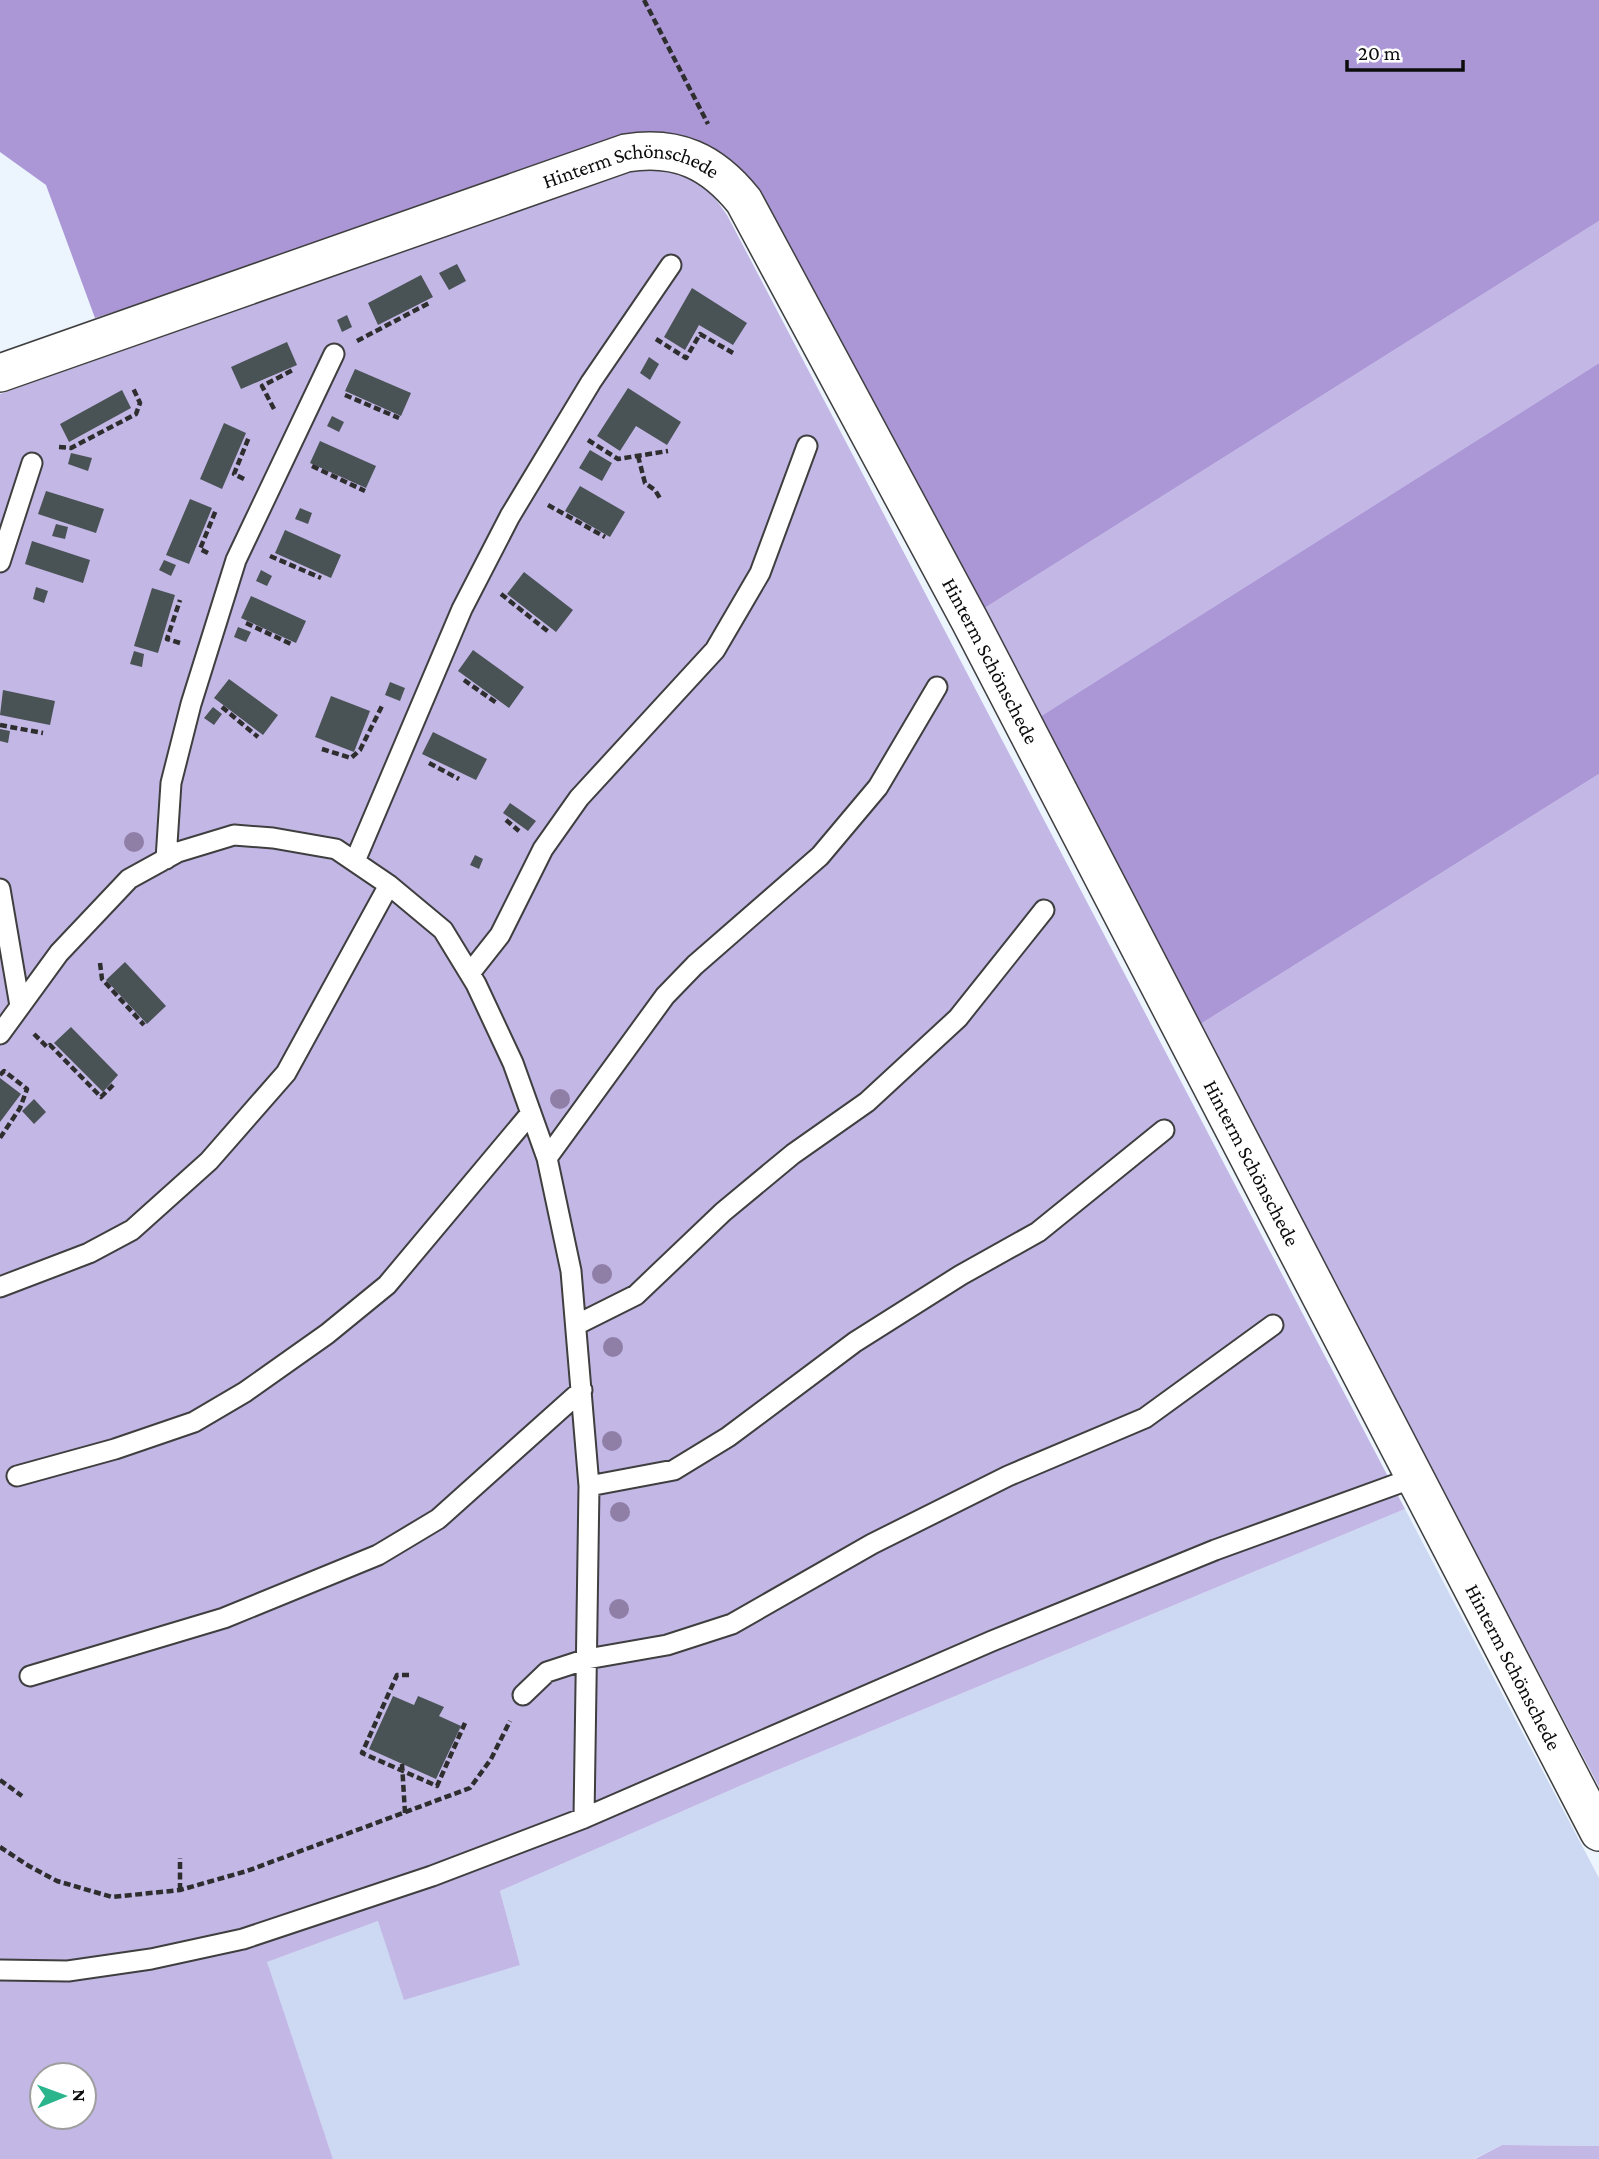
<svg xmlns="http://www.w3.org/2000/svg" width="1599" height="2159" font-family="'Crimson Pro',serif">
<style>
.farmland{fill:#cdd9f2}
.green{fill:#c3b7e6;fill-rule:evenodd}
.forest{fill:#ab97d6}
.building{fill:#495254}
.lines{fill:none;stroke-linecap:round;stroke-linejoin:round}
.service-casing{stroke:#3f3f3f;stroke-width:23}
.minor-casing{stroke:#3f3f3f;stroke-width:40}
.path{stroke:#2e2e2e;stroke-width:4.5;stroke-dasharray:7 3.5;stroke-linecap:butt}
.service{stroke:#fff;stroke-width:19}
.minor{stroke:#fff;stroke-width:37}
.tree{fill:#8f7fa7}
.labels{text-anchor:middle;stroke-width:7;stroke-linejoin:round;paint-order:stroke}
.street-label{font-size:21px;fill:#0c0c0c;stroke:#fff}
</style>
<rect width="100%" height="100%" fill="#ecf4fe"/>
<path class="farmland" d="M1405 1509 1599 1878V2146L1502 2145 1474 2159H333L266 1962 378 1921 520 1965 500 1891 749 1782Z"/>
<path class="green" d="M644 167 700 177 727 215 1405 1509 749 1782 500 1891 520 1965 404 2000 378 1921 267 1962 333 2159H0V394ZM42 2075H84V2117H42Z
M1599 221V363L1038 718 980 611Z
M1599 774V1787L1199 1025Z
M1502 2145 1599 2146V2159H1475Z"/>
<path class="forest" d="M0 0H1599V221L980 611 776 223 743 173 692 145 347 238 95 318 46 185 0 152Z
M1599 363V774L1199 1025 1038 718Z"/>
<path class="building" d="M457 264 466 281 449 290 439 273Z
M421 275 433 297 378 325 368 303Z
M692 288 747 323 733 345 699 325 685 350 664 337Z
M347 315 352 327 342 332 337 320Z
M287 342 297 365 241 389 231 367Z
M649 357 659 364 650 380 640 373Z
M355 369 411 393 401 416 345 391Z
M628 388 681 422 667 445 636 426 620 451 597 436Z
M122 390 131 408 69 442 60 424Z
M332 416 344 422 339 432 327 426Z
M224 423 246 433 222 489 200 479Z
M320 441 376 466 366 488 310 463Z
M590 450 612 463 602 481 579 468Z
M71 453 92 458 88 471 68 464Z
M580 486 625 512 610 537 565 511Z
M46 491 104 509 96 533 38 514Z
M190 499 212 508 189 564 166 555Z
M300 508 312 513 308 524 295 519Z
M56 524 68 527 65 539 52 536Z
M285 530 341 555 331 578 275 553Z
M32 541 90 560 83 583 25 564Z
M164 560 176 565 171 576 159 570Z
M261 570 272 576 267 586 256 581Z
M524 572 573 610 556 632 507 594Z
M36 587 48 591 44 603 33 599Z
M152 588 175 595 158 653 134 646Z
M251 596 306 621 296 643 241 618Z
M238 627 251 632 246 642 234 637Z
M473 650 524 687 509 708 458 671Z
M134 651 144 654 142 667 130 664Z
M229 679 278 715 263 735 214 698Z
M390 682 405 688 400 701 385 695Z
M3 690 55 701 50 725 0 715Z
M331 696 370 711 354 752 315 737Z
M213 707 222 714 214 725 204 718Z
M0 729 10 731 8 743 0 741Z
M433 732 487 759 476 780 422 754Z
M510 803 536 821 528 831 503 813Z
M475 855 483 859 479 869 470 865Z
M125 962 166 1006 147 1024 106 980Z
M71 1027 118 1075 103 1092 54 1043Z
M0 1078 21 1094 0 1122Z
M34 1099 46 1112 34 1124 22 1111Z
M393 1696 414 1705 418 1696 444 1707 439 1716 461 1726 436 1779 369 1749Z"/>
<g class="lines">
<g class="service-casing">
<path id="service" d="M0 562 32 463
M166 859 171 783 191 704 236 560 334 354
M355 861 462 609 510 516 591 382 671 265
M0 889 20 1006
M470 973 500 935 543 849 579 798 715 650 760 573 807 446
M0 1034 59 953 129 879 178 852 234 835 273 838 336 849 389 885 443 930 476 984 513 1063 547 1158 571 1271 589 1486 584 1818
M547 1158 665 996 695 965 820 856 878 787 937 687
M0 1287 89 1253 132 1230 209 1161 286 1073 389 885
M576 1325 636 1295 723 1212 793 1154 867 1102 958 1018 1044 910
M17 1476 115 1449 194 1422 245 1392 327 1334 387 1285 531 1113
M589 1486 674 1470 728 1437 855 1342 961 1275 1038 1232 1164 1130
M30 1676 224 1618 378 1555 438 1519 582 1390
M523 1695 547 1672 587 1659 667 1645 732 1624 872 1544 1008 1476 1145 1418 1273 1325
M0 1970 68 1971 151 1959 243 1939 432 1876 584 1818 992 1641 1215 1550 1416 1477"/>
</g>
<g class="minor-casing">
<g id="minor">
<path id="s1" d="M0 373 626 153C677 145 712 161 744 201L970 621 1599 1832"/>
</g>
</g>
<path class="path" d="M644 0 708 124
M656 339 686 358 700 334 733 353
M357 341 431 302
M345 395 399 418
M274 409 262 386 293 370
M588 440 618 459 668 451
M59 447 71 448 136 414 140 403 133 388
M638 456 645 483 655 490 661 500
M312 466 365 491
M244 479 234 474 249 437
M548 505 605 537
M208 553 200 549 216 510
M270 556 321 578
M501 594 550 633
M246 623 291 644
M180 643 167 639 180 600
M464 680 498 704
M222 707 258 737
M0 725 43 733
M322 749 351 758 360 750 383 704
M429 763 459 779
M506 820 519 831
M100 963 102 979 144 1025
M34 1034 47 1047 50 1045 101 1097 113 1085
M0 1075 4 1071 27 1089 20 1108 0 1138
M409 1675H397L362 1753 437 1786 465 1723
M402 1764 405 1813
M0 1780 22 1796
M0 1847 29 1866 57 1881 112 1897 180 1890 247 1871 470 1788 491 1759 510 1721
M180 1890V1858"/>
<use href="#service" class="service"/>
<use href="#minor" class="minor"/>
</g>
<g class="tree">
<circle cx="134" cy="842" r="10"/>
<circle cx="560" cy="1099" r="10"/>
<circle cx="602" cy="1274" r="10"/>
<circle cx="613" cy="1347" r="10"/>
<circle cx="612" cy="1441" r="10"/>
<circle cx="620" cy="1512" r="10"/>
<circle cx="619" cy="1609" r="10"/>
</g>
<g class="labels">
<g class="street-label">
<text dy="7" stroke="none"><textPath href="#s1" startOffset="668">Hinterm Schönschede</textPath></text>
<text dy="7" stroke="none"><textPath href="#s1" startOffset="1320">Hinterm Schönschede</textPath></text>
<text dy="7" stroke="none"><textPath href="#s1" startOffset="1886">Hinterm Schönschede</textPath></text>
<text dy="7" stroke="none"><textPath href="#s1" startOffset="2454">Hinterm Schönschede</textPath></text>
</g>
</g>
<g transform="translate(63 2096) rotate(89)"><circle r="33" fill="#ffffff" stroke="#9e9e9e" stroke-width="2"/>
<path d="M0-5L12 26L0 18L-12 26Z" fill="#2bb58d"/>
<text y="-10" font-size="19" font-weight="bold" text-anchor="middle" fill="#0c0c0c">N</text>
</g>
<path d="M1347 60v10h116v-10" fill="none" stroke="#0c0c0c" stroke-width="3.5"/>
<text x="1358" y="60" font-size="21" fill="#0c0c0c" stroke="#ffffff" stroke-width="5" paint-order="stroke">20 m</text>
</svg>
